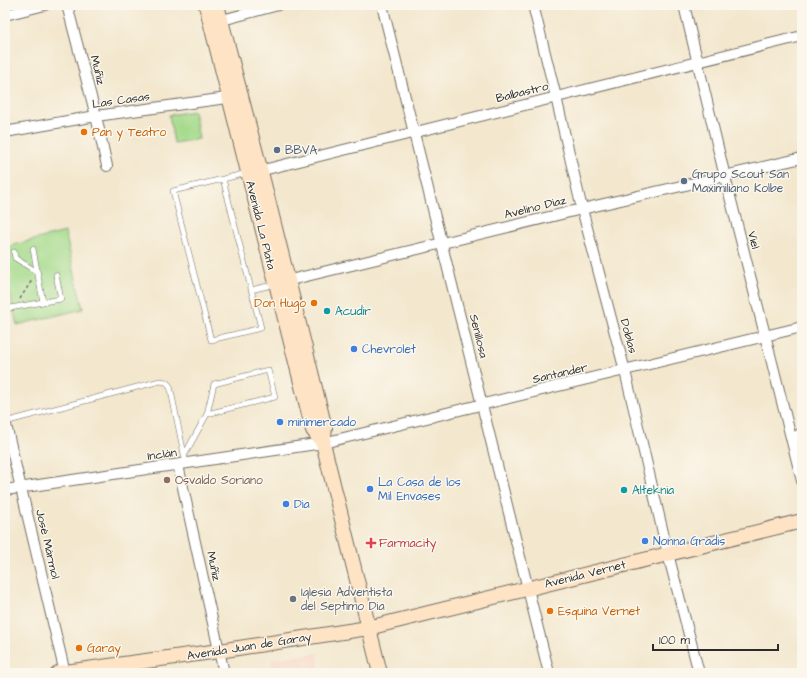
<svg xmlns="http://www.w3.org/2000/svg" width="807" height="678" font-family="'Architects Daughter',sans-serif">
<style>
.built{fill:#f5d3c1}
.green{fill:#a4da8b;stroke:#68825b}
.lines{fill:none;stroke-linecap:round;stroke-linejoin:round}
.service-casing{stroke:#716d64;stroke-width:6}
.minor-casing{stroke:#716d64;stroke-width:12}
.secondary-casing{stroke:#716d64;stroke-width:16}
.path{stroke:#716d64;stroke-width:1.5;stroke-dasharray:3 3;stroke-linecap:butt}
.service{stroke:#fff;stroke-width:5}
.minor{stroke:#fff;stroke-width:10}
.secondary{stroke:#fee4c5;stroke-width:14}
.food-dot{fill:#e8710a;stroke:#fbf7ec;stroke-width:1.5}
.service-dot{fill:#5c6f8a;stroke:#fbf7ec;stroke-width:1.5}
.culture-dot{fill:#0f9aa8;stroke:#fbf7ec;stroke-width:1.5}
.shop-dot{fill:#3f7fe0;stroke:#fbf7ec;stroke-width:1.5}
.education-dot{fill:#8d6e63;stroke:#fbf7ec;stroke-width:1.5}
.health-dot{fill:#e0444e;stroke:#fbf7ec;stroke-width:1.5}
.worship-dot{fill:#6b7280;stroke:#fbf7ec;stroke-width:1.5}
.labels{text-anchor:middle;stroke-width:3;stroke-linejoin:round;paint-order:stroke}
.street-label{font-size:12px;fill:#2b2b2b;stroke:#fbf7ec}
.food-label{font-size:12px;fill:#c56008;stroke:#fbf7ec;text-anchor:start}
.service-label{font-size:12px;fill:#4e5e75;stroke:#fbf7ec;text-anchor:start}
.culture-label{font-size:12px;fill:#0d838f;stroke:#fbf7ec;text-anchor:start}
.shop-label{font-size:12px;fill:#366cbe;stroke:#fbf7ec;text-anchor:start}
.education-label{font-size:12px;fill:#785e54;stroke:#fbf7ec;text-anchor:start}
.health-label{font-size:12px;fill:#be3a42;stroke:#fbf7ec;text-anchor:start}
.worship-label{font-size:12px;fill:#5b616d;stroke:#fbf7ec;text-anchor:start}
</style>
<rect width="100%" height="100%" fill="#fbf7ec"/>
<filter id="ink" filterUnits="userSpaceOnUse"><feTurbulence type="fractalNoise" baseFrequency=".025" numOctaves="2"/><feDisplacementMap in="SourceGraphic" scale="8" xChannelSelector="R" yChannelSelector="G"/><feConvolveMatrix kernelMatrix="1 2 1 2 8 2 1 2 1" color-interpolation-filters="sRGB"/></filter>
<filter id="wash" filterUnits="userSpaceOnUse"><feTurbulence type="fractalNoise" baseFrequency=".012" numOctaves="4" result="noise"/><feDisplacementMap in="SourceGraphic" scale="16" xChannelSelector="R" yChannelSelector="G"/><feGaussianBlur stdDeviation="0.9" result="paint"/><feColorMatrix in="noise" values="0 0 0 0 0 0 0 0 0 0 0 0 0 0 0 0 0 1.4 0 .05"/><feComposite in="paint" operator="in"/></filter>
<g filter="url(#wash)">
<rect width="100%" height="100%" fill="#f3e7cd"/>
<path class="built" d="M318 653 320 673H274L272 659Z"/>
<path class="green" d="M194 111 199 139 174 143 169 115Z
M65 232 83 309 17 325 5 273V247Z"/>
</g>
<g filter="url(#ink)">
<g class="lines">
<g class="service-casing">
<path id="service" d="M223 179 261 328 211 340 173 191Z
M223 179 247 173
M14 252 15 258 37 272
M251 290 276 284
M43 302 61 299 56 275
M5 309 43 302 33 249
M5 422 160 381 166 382 170 386 186 464
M185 454 207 414 214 384 268 370 275 397 207 414"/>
</g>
<g class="minor-casing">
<path id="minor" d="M67 5 96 116 107 166
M382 5 549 673
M533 5 556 97 582 209 625 371 668 554 699 673
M684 5 725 177 802 481
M5 15 45 5
M215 22 278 5
M5 132 96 116 234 97
M255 172 802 36
M282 282 582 209 802 158
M5 421 65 673
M792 441 802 432
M178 465 224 673
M5 490 323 443 802 327"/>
</g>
<g class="secondary-casing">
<path id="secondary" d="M206 5 313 430 323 443
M217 5 261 172 325 428 323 443 380 673
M58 673 219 651 368 628 802 521"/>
</g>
<path class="path" d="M20 299 32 280"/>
<use href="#service" class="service"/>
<use href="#minor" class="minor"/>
<use href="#secondary" class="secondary"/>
</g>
</g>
<g class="food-dot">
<circle cx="84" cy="132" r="4"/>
<circle cx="314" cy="303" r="4"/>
<circle cx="550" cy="611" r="4"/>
<circle cx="79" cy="648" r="4"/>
</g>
<g class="service-dot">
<circle cx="277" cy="150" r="4"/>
<circle cx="684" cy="181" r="4"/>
</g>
<g class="culture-dot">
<circle cx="327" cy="311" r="4"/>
<circle cx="624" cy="490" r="4"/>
</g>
<g class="shop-dot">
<circle cx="354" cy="349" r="4"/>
<circle cx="280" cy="422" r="4"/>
<circle cx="370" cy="489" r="4"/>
<circle cx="286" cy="504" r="4"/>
<circle cx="645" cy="541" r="4"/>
</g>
<circle class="education-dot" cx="167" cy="480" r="4"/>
<path class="health-dot" d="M369 537h4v4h4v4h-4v4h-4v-4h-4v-4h4z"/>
<circle class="worship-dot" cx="293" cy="599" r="4"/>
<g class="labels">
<g class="street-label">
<text transform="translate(98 70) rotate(76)" y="4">Muñiz</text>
<text transform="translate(522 92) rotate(-14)" y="4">Balbastro</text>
<text transform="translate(121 100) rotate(-8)" y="4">Las Casas</text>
<text transform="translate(535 207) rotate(-14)" y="4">Avelino Díaz</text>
<text transform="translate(261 225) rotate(76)" y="4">Avenida La Plata</text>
<text transform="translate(754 240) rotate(76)" y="4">Viel</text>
<text transform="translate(479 336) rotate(76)" y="4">Senillosa</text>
<text transform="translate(629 336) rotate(75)" y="4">Doblas</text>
<text transform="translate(560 373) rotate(-13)" y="4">Santander</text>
<text transform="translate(162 454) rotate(-8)" y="4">Inclán</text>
<text transform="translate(48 544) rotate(77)" y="4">José Mármol</text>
<text transform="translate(214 566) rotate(78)" y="4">Muñiz</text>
<text transform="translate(585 574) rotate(-14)" y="4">Avenida Vernet</text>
<text transform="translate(249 646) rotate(-9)" y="4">Avenida Juan de Garay</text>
</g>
<g class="food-label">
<text x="92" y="136">Pan y Teatro</text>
<text x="306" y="307" text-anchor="end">Don Hugo</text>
<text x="558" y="615">Esquina Vernet</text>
<text x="87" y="652">Garay</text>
</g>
<g class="service-label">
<text x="285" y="154">BBVA</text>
<text x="692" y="178">Grupo Scout San<tspan x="692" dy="14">Maximiliano Kolbe</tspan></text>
</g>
<g class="culture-label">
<text x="335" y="315">Acudir</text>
<text x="632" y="494">Alteknia</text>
</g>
<g class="shop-label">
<text x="362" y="353">Chevrolet</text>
<text x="288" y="426">minimercado</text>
<text x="378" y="486">La Casa de los<tspan x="378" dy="14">Mil Envases</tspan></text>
<text x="294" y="508">Dia</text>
<text x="653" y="545">Nonna Gradis</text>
</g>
<g class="education-label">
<text x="175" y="484">Osvaldo Soriano</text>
</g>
<g class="health-label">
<text x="379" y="547">Farmacity</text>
</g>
<g class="worship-label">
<text x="301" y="596">Iglesia Adventista<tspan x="301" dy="14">del Septimo Dia</tspan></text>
</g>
</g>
<rect width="807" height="678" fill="none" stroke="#fbf7ec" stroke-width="20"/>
<path d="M653 644v6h125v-6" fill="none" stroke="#2b2b2b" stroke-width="2"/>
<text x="659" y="644" font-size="12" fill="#2b2b2b" stroke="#fbf7ec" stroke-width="3" paint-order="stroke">100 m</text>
</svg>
